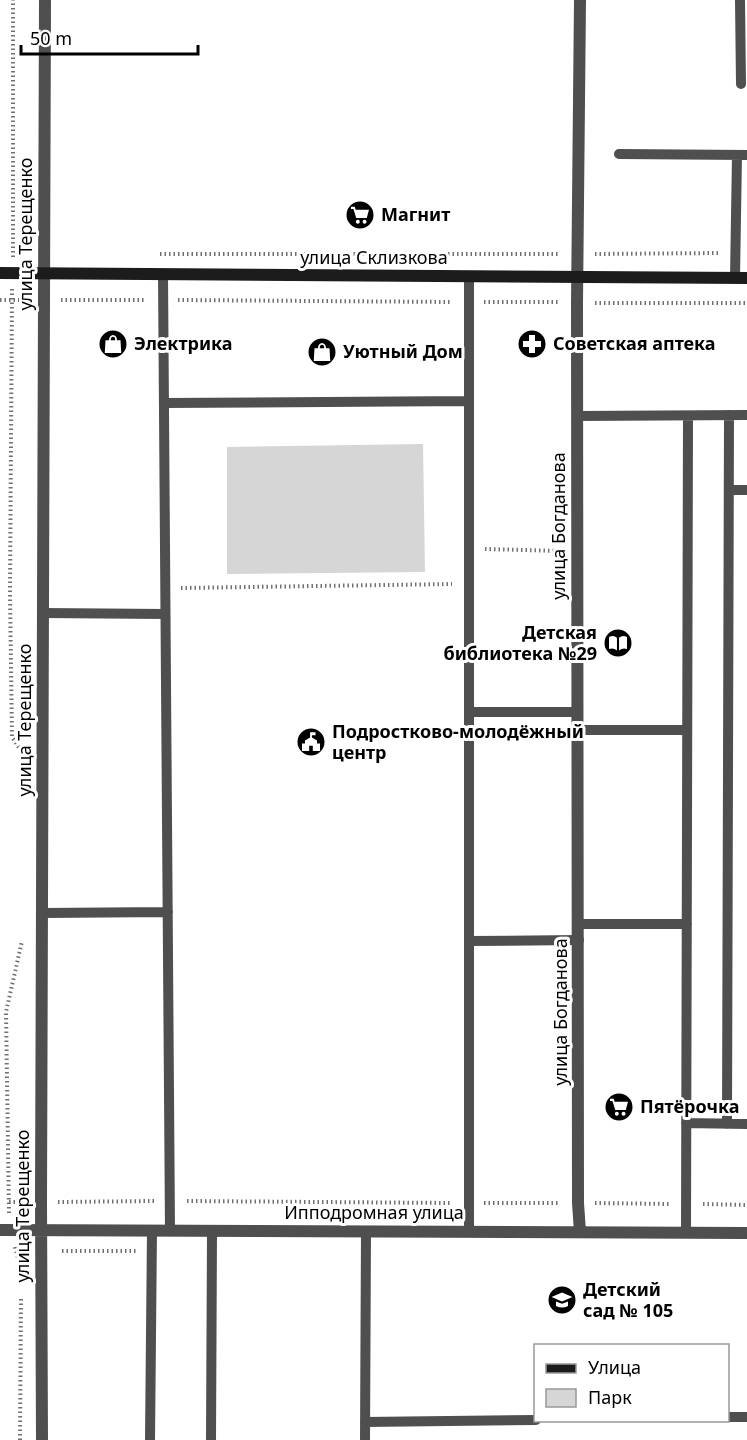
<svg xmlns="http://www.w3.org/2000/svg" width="747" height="1440" font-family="'Noto Sans',sans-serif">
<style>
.green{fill:#d6d6d6}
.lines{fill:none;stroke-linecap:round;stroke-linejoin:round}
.path{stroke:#717171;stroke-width:4;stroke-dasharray:1.5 3;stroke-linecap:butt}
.lane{stroke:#4f4f4f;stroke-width:10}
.street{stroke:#4f4f4f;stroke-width:12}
.secondary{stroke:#1c1c1c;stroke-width:12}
.labels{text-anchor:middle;stroke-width:6;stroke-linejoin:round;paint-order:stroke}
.poi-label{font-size:18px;font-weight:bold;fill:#000;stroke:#fff;text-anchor:start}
.street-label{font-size:18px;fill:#000;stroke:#fff}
</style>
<rect width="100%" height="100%" fill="#fff"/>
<path class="green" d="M423 444 425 572 227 574V447Z"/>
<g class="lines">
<path class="path" d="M160 254H560
M595 254 719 253
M13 257V0
M12 289 10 593 12 737 25 757
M0 300H26
M61 300H146
M178 300 452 302
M484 302H560
M595 303H747
M485 549 562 551
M181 588 452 584
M187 1201 452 1203
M9 1202H23
M58 1202 155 1201
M484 1203H560
M595 1203 671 1204
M703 1204 747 1205
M9 1213 6 1012 22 941
M15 1247 21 1268
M62 1251H136
M20 1440 21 1297"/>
<path class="lane" d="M740 0 741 84
M619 154 747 155
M163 274 170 1230
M735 278 737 155
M164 403 469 401
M577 416 747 415
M729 490H747
M43 613 165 614
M469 712H578
M578 730H687
M42 913 168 912
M579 924H687
M469 941 579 940
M686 1123 747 1124
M727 1124 729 415
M469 1231V276
M686 1232 688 416
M728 1417H747
M365 1422 536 1420
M150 1440 152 1230
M211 1440 212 1230
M365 1440 366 1231"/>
<path class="street" d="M580 0 577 303 578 1203 580 1232
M0 1230 747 1233
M42 1440 41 1202 45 0"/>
<path class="secondary" d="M0 273 747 278"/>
</g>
<defs>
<g id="supermarket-disc" transform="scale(1.5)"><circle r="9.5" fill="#000" stroke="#fff"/><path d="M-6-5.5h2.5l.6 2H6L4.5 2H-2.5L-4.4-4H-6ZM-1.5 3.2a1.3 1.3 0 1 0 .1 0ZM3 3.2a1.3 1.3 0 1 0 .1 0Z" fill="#fff"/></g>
<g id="shop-disc" transform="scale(1.5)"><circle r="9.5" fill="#000" stroke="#fff"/><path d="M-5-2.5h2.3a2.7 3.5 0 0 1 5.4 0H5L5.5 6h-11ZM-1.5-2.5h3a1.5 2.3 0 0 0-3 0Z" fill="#fff"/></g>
<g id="pharmacy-disc" transform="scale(1.5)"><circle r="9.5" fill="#000" stroke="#fff"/><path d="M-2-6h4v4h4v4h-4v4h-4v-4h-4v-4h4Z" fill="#fff"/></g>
<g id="library-disc" transform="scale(1.5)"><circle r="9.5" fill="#000" stroke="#fff"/><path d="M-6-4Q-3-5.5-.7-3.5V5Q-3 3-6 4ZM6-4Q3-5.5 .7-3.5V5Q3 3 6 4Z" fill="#fff"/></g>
<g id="civic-disc" transform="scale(1.5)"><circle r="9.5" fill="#000" stroke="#fff"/><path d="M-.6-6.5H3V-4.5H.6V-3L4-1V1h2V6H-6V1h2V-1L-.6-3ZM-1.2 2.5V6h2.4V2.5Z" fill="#fff"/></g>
<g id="school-disc" transform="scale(1.5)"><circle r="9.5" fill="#000" stroke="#fff"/><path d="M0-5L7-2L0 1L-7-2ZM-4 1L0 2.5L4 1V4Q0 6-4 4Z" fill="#fff"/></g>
</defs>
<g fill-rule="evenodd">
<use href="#supermarket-disc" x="360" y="215"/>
<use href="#shop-disc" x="113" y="344"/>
<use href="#pharmacy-disc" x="532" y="344"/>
<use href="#shop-disc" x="322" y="352"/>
<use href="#library-disc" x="618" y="643"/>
<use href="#civic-disc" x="311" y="742"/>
<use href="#supermarket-disc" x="619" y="1107"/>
<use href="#school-disc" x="562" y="1300"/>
</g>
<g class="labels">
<g class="poi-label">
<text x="381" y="221">Магнит</text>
<text x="134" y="350">Электрика</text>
<text x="553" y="350">Советская аптека</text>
<text x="343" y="358">Уютный Дом</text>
<text x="597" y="639" text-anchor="end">Детская<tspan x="597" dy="21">библиотека №29</tspan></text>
<text x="332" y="738">Подростково-молодёжный<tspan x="332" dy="21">центр</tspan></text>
<text x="640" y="1113">Пятёрочка</text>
<text x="583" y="1296">Детский<tspan x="583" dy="21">сад № 105</tspan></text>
</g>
<g class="street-label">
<text transform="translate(26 234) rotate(-90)" y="6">улица Терещенко</text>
<text x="374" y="264">улица Склизкова</text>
<text transform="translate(559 526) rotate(-90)" y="6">улица Богданова</text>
<text transform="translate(25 720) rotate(-90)" y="6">улица Терещенко</text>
<text transform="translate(561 1012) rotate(-90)" y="6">улица Богданова</text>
<text transform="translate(23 1206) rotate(-90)" y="6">улица Терещенко</text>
<text x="374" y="1219">Ипподромная улица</text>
</g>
</g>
<rect x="534" y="1344" width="195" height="78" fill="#ffffff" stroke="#999999" stroke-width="1.5"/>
<rect x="546" y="1364" width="30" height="9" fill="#1c1c1c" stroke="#999999" stroke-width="1.5"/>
<text x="588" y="1374" font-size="18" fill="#000000">Улица</text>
<rect x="546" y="1389" width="30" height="18" fill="#d6d6d6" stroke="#999999" stroke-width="1.5"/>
<text x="588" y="1404" font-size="18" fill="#000000">Парк</text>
<path d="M21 45v9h177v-9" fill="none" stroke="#000000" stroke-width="3"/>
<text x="30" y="45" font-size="18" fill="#000000" stroke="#ffffff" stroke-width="4.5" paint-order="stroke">50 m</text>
</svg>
